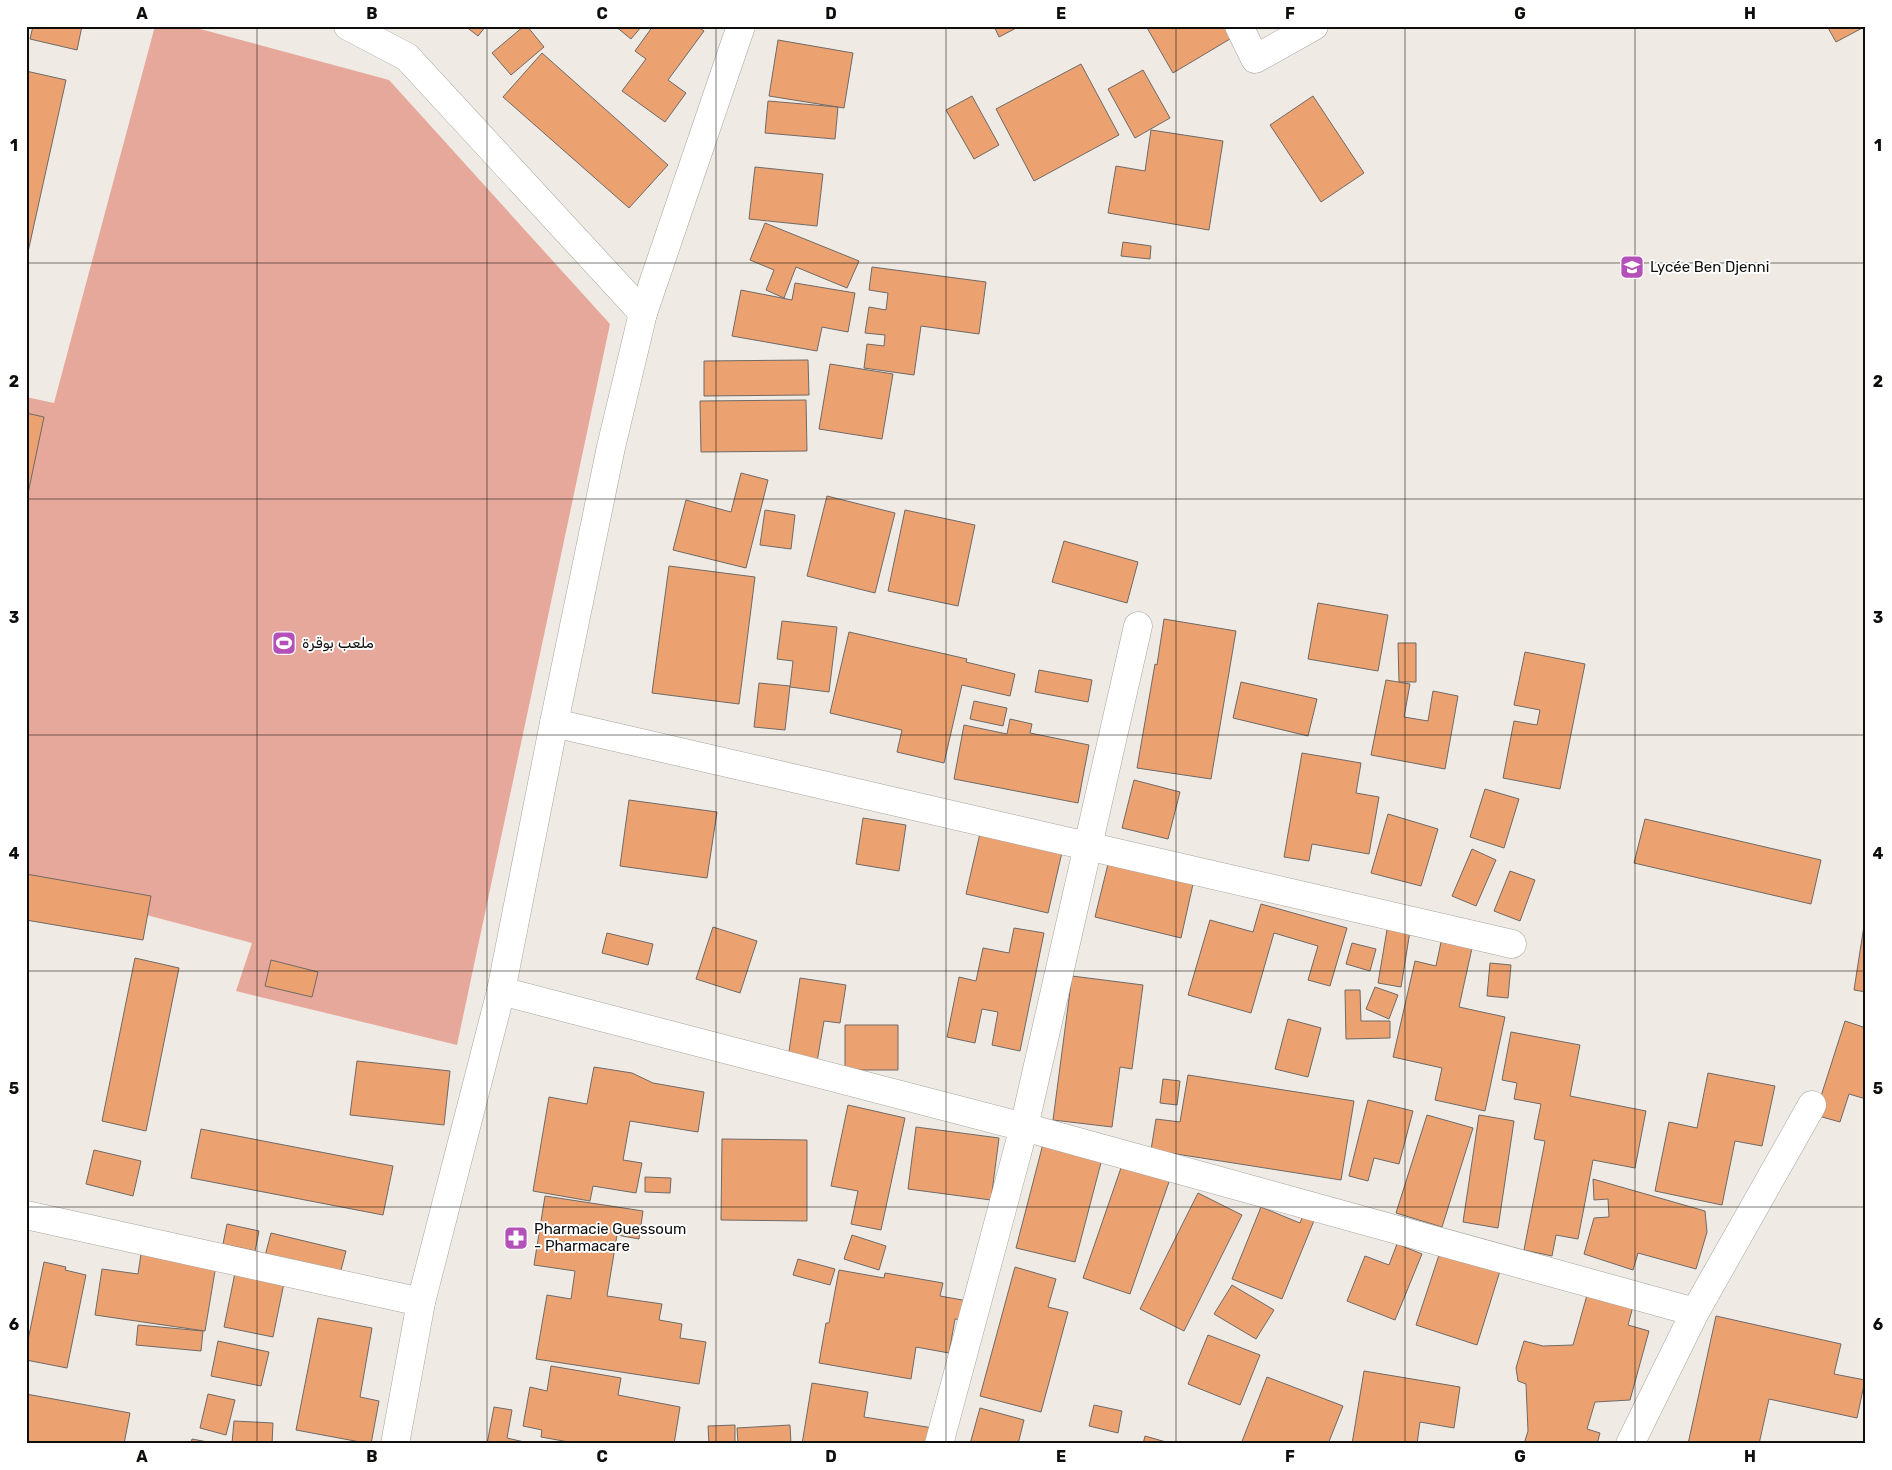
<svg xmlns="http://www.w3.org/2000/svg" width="1892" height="1470" font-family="Rubik,'Noto Sans Arabic',sans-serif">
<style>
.garden{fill:#e6a89b}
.building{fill:#eca270;stroke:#706965}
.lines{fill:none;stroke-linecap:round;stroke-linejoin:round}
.minor-casing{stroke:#a7a39d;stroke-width:29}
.secondary-casing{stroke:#a7a39d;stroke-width:29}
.minor{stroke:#fff;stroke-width:28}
.secondary{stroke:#fff;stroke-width:28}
.grid{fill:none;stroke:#0f0e0c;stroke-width:1;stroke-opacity:0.55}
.labels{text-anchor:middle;stroke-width:4;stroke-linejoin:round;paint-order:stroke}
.poi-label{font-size:15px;fill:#0f0e0c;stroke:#fff;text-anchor:start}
.neatline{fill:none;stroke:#0f0e0c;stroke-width:2}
.grid-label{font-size:16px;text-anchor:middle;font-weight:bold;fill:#0f0e0c}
</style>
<rect width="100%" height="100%" fill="#efeae4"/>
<path class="garden" d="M155 26H189L389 80 610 324 457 1045 236 991 252 943 26 883V397L54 403Z"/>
<path class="building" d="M33 26H82L77 50 30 39Z
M465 26H486L478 36Z
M524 26H527L544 47 511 75 492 53Z
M615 26H642L631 39Z
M653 26H697L704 31 668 80 686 93 665 122 622 91 646 59 635 51Z
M994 26H1020L999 37Z
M1146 26H1230L1235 36 1173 73Z
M1827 26H1866L1836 42Z
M778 40 853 53 844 108 769 96Z
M542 53 668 165 629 208 503 97Z
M1081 64 1119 135 1034 181 996 109Z
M1143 70 1170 118 1135 138 1108 89Z
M26 71 66 80 26 261Z
M972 96 999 145 974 159 946 110Z
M1313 96 1364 173 1321 202 1270 125Z
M768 101 838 107 835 139 765 133Z
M1151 130 1223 141 1209 230 1108 213 1116 166 1145 171Z
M755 167 823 174 817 226 749 219Z
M765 223 859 261 847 288 796 267 784 298 766 290 774 270 750 260Z
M1123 242 1151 246 1150 259 1121 256Z
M872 267 986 282 979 334 921 326 914 375 864 368 867 344 884 346 885 335 865 333 869 307 886 310 888 293 869 290Z
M795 283 855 293 848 332 822 327 817 351 732 336 741 290 792 300Z
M808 360 809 395 704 396V361Z
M830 364 893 374 882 439 819 429Z
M806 400 807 451 701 452 700 401Z
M26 413 44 417 26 503Z
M741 473 768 480 746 568 673 550 686 500 731 512Z
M827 496 895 513 875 593 807 576Z
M765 510 795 515 791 549 760 545Z
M905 510 975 525 958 606 888 591Z
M1064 541 1138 562 1127 603 1052 582Z
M669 566 755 577 739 704 652 693Z
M1318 603 1388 615 1378 671 1308 659Z
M1164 619 1236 631 1211 779 1137 768 1155 664 1157 665Z
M782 621 837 627 829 692 790 687 793 661 777 659Z
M849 632 967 659 966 662 1015 674 1010 696 962 685 944 763 897 752 902 730 830 713Z
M1398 643H1416V682H1399Z
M1525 652 1585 664 1560 789 1503 778 1514 721 1537 725 1540 710 1514 705Z
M1039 670 1092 680 1088 702 1035 692Z
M1386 680 1410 684 1404 717 1428 721 1433 691 1458 696 1445 769 1371 755Z
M1241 682 1317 699 1308 736 1233 718Z
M759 683 790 686 785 730 754 727Z
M974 701 1007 708 1003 726 970 719Z
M1010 719 1032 724 1030 733 1089 745 1078 803 954 779 964 725 1007 734Z
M1302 753 1361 763 1356 793 1379 797 1369 854 1312 844 1309 861 1284 857Z
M1134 780 1180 792 1168 839 1122 828Z
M1485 789 1519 799 1504 848 1470 837Z
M629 800 717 812 707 878 620 866Z
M1388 814 1438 829 1421 886 1371 873Z
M863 818 906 825 899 871 856 864Z
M1645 819 1821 860 1811 904 1634 863Z
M981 829 1063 848 1048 913 966 894Z
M1472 849 1496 860 1476 906 1452 896Z
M1108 864 1193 884 1181 938 1095 917Z
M1510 871 1535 880 1520 921 1494 911Z
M26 874 151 896 143 940 26 920Z
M1261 904 1347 928 1330 986 1308 980 1318 946 1274 933 1251 1013 1188 995 1210 920 1253 932Z
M1866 913V992L1854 990Z
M1389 918 1411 925 1401 987 1378 983Z
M713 927 757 941 740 993 696 979Z
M1014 928 1044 933 1020 1051 992 1045 998 1012 982 1009 975 1043 947 1037 959 977 976 981 983 948 1009 953Z
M607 933 653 944 648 965 602 953Z
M1441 942 1472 948 1459 1007 1505 1017 1485 1111 1435 1100 1442 1068 1393 1057 1415 961 1436 966Z
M1352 943 1376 949 1370 971 1346 964Z
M135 958 179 968 146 1131 102 1121Z
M271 960 318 972 312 997 265 986Z
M1490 963 1511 965 1508 998 1487 996Z
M1072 976 1143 985 1132 1069 1120 1067 1112 1127 1053 1120Z
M800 978 846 985 840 1023 824 1021 817 1062 788 1058Z
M1375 987 1398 995 1389 1019 1366 1009Z
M1345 990H1360L1361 1021H1390V1038L1346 1039Z
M1288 1019 1321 1028 1308 1077 1275 1069Z
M1845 1021 1866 1028V1099L1849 1094 1840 1122 1815 1115Z
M845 1025H898V1070H845Z
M1511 1032 1580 1045 1570 1096 1646 1111 1635 1168 1593 1160 1578 1239 1556 1235 1552 1256 1524 1250 1545 1141 1534 1139 1541 1104 1514 1099 1517 1083 1502 1080Z
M357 1061 450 1071 444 1125 350 1115Z
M594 1067 632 1073 653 1083 704 1092 698 1132 630 1121 623 1160 642 1163 636 1193 593 1186 590 1201 533 1191 549 1097 587 1104Z
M1708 1073 1775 1086 1762 1146 1735 1141 1722 1205 1655 1191 1669 1122 1697 1128Z
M1188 1075 1354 1101 1341 1180 1151 1150 1156 1119 1180 1122Z
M1163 1079 1180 1081 1177 1105 1160 1103Z
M1368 1100 1413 1111 1399 1164 1374 1158 1368 1181 1349 1176Z
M848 1105 905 1118 881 1230 851 1224 858 1191 831 1186Z
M1427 1115 1473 1128 1442 1227 1396 1213Z
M1479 1115 1514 1121 1498 1228 1463 1222Z
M916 1127 999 1138 991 1200 908 1189Z
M201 1129 393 1166 383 1215 191 1178Z
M722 1139 807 1140V1221L721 1220Z
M1044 1140 1103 1155 1075 1262 1016 1248Z
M94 1150 141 1161 133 1196 86 1184Z
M1123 1162 1170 1179 1130 1294 1083 1278Z
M645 1177 671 1178 670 1193 645 1192Z
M1593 1179 1705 1211 1707 1232 1696 1269 1638 1253 1633 1270 1584 1254 1594 1218 1609 1217 1608 1199 1594 1200Z
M1198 1193 1242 1215 1184 1331 1140 1309Z
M545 1196 643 1211 639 1239 617 1235 607 1296 662 1304 659 1320 682 1324 680 1338 706 1342 699 1384 536 1359 547 1295 571 1299 575 1271 534 1265Z
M1309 1201 1320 1206 1282 1299 1232 1279 1261 1207 1300 1223Z
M227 1224 259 1231 255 1251 223 1244Z
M271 1233 346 1251 340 1274 265 1256Z
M852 1235 886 1246 879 1270 844 1259Z
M1397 1244 1422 1254 1395 1320 1347 1301 1365 1256 1389 1265Z
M142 1247 217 1259 205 1331 95 1315 102 1269 138 1274Z
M1440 1252 1500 1271 1477 1345 1416 1325Z
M798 1259 835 1269 830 1285 793 1275Z
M44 1262 66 1267 65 1270 86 1275 67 1368 26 1360V1350Z
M1015 1267 1056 1279 1048 1307 1068 1312 1041 1412 980 1396Z
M236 1268 285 1278 273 1337 224 1327Z
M839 1270 884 1278 885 1273 943 1283 940 1296 968 1301 964 1320 955 1319 949 1353 916 1347 911 1379 819 1363 826 1323H829Z
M1232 1285 1274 1310 1256 1339 1214 1314Z
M1589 1288 1635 1299 1628 1325 1649 1331 1630 1400 1595 1402 1587 1429 1600 1433 1597 1444H1524L1528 1431 1526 1384 1518 1381 1516 1368 1524 1341 1543 1346 1573 1345Z
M1716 1316 1841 1344 1834 1374 1865 1380 1857 1418 1769 1399 1759 1444H1688Z
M318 1318 372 1328 360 1397 379 1401 371 1444 296 1430Z
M138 1325 203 1331 201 1351 136 1345Z
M1208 1335 1260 1355 1240 1405 1188 1384Z
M218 1341 269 1352 261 1386 211 1376Z
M551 1366 621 1378 618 1395 680 1407 674 1444H580L541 1437 542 1430 523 1426 530 1387 547 1391Z
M1364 1371 1460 1387 1454 1428 1420 1422 1417 1444H1352Z
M1267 1377 1343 1406 1328 1444H1241Z
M812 1383 868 1392 864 1417 933 1428 931 1444H802Z
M26 1394 130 1413 124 1444H26Z
M208 1394 235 1400 226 1435 200 1428Z
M1094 1405 1122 1411 1118 1433 1089 1426Z
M494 1407 512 1410 507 1438 533 1444H487Z
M980 1408 1024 1420 1018 1444H970Z
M234 1421 273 1423 272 1444 232 1443Z
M735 1425V1444H709L708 1426Z
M790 1425 791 1444H738L737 1428Z
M1145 1436 1173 1444H1143Z
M192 1439 218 1444H191Z"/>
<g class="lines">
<g class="minor-casing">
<path id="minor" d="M348 26 407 57 643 313
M1239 26 1255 59 1314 26
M554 723 1512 944
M501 991 1024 1127 1695 1312
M26 1215 421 1302
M939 1444 1024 1127 1138 626
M1630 1444 1695 1312 1812 1105"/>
</g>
<g class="secondary-casing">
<path id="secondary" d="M395 1444 421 1302 501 991 554 723 611 447 643 313 741 26"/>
</g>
<use href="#minor" class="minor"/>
<use href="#secondary" class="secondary"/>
</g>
<path class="grid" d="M257 26V1444M487 26V1444M716 26V1444M946 26V1444M1176 26V1444M1405 26V1444M1635 26V1444M26 263H1866M26 499H1866M26 735H1866M26 971H1866M26 1207H1866"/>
<defs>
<g id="school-square" transform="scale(1.25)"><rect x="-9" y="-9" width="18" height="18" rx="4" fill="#b451b8" stroke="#fff"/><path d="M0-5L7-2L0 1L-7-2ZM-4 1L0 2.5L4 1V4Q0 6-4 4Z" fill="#fff"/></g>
<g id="stadium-square" transform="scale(1.25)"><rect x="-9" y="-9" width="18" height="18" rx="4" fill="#b451b8" stroke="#fff"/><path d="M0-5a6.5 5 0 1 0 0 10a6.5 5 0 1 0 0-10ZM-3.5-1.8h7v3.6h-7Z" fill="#fff"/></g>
<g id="pharmacy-square" transform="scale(1.25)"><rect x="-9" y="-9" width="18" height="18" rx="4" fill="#b451b8" stroke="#fff"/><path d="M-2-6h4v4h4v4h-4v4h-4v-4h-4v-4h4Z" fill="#fff"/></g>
</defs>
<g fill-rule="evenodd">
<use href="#school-square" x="1632" y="267"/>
<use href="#stadium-square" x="284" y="643"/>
<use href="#pharmacy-square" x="516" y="1238"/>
</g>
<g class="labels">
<g class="poi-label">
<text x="1650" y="272">Lycée Ben Djenni</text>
<text x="302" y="648">ملعب بوقرة</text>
<text x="534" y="1234">Pharmacie Guessoum<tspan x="534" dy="17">- Pharmacare</tspan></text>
</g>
</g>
<rect width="1892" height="1470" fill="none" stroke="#ffffff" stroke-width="55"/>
<rect x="28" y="28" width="1836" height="1414" class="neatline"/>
<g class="grid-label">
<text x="142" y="19">A</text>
<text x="372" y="19">B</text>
<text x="602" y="19">C</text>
<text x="831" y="19">D</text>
<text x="1061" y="19">E</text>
<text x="1290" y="19">F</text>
<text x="1520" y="19">G</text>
<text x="1750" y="19">H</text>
<text x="14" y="151">1</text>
<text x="1878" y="151">1</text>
<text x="14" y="387">2</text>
<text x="1878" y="387">2</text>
<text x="14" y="623">3</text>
<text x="1878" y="623">3</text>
<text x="14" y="859">4</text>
<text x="1878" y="859">4</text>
<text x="14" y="1094">5</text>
<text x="1878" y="1094">5</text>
<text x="14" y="1330">6</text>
<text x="1878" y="1330">6</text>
<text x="142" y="1462">A</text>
<text x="372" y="1462">B</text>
<text x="602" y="1462">C</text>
<text x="831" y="1462">D</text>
<text x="1061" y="1462">E</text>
<text x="1290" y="1462">F</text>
<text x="1520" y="1462">G</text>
<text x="1750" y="1462">H</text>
</g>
</svg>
